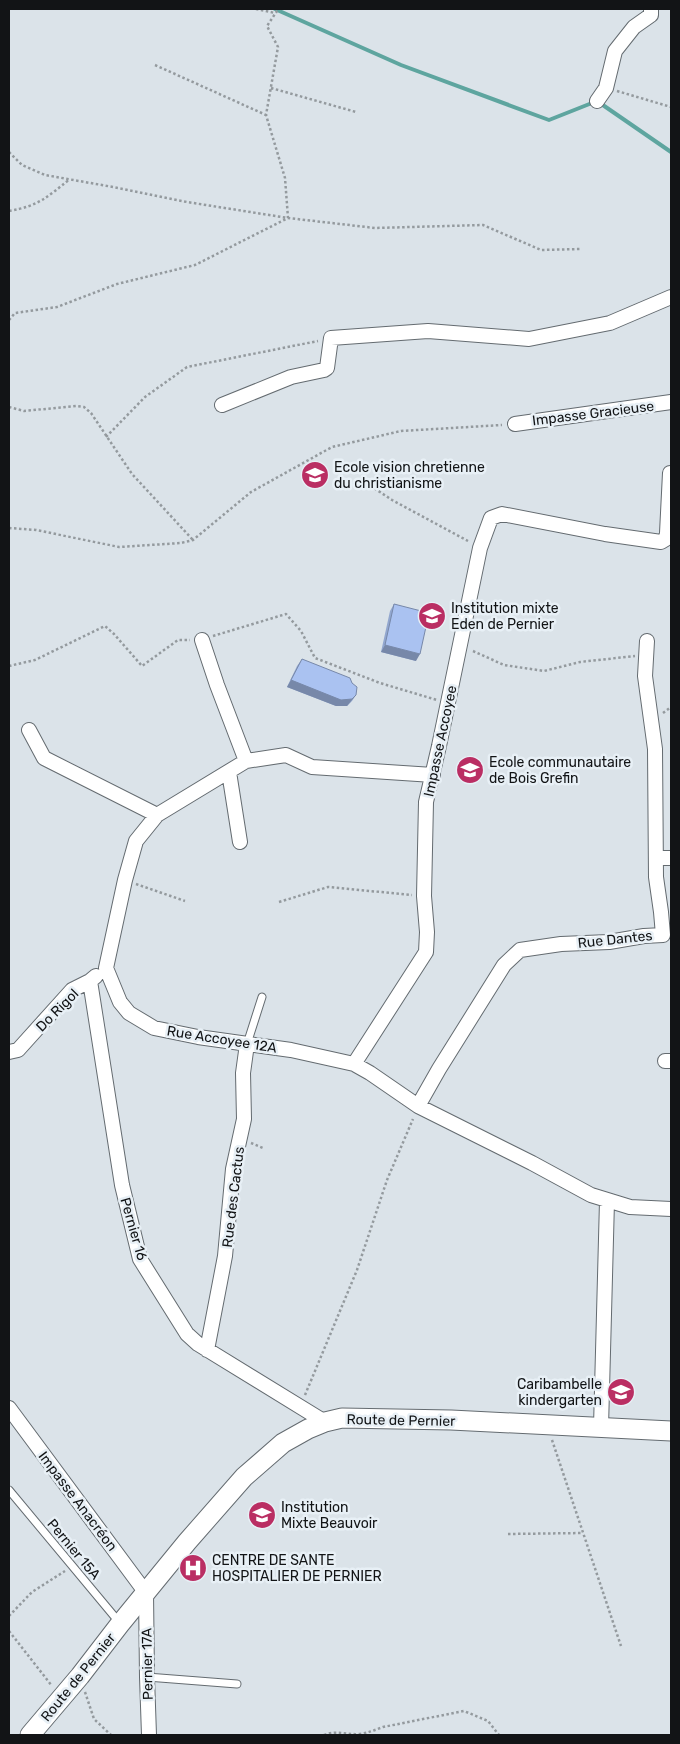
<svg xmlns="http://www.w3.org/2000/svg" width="680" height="1744" font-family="Rubik,sans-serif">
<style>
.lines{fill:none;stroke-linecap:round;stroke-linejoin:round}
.stream{stroke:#5ea59f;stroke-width:4}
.lane-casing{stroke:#646b70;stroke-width:9}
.street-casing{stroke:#646b70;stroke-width:16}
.secondary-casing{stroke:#646b70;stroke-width:21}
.path{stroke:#949a9e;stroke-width:2.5;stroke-dasharray:2.5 2.5;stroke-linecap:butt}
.lane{stroke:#fff;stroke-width:7}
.street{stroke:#fff;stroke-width:14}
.secondary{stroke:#fff;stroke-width:19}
.wall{fill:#92a7cf}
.shaded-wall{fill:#7788a9}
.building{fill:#aac2f1;stroke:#7788a9}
.labels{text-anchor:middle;stroke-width:5;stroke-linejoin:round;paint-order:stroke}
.street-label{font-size:14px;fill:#121416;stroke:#e8f0f6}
.poi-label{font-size:14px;fill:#121416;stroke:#e8f0f6;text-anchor:start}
</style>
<rect width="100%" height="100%" fill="#dbe3e9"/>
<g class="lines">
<path class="stream" d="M275 9 401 65 549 120 597 101 671 152"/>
<g class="lane-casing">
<path id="lane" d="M247 1044 262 997
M9 1490 119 1622
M147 1677 237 1684"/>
</g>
<g class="street-casing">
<path id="street" d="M597 101 606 88 615 51 634 27 651 15V9
M222 405 291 377 324 370 327 368 331 338 428 331 529 339 610 323 671 297
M515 424 671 402
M202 640 217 685 246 761
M29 730 44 758 157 815
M229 772 240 842
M433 775 312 767 286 755 246 761 157 815 136 841 125 880 106 968 120 1002 129 1013 154 1028 198 1037 291 1050 354 1064 370 1073 418 1106 532 1163 591 1195 630 1207 671 1209
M656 858H671
M90 981 122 1185 140 1259 187 1334 198 1344 325 1422
M9 1052 18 1050 72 990 90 981 96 976
M665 1061H671
M354 1064 426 952 427 932 424 896 426 802 439 746 480 548 491 518 502 514 605 534 661 542 666 539 667 533 670 473
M418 1106 439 1069 504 965 520 950 561 944 609 942 644 936 663 935 661 912 656 877 655 749 645 676 647 641
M207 1350 225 1256 233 1169 244 1119 243 1073 247 1044
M9 1408 146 1593 147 1677 149 1735
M601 1427 607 1201"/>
</g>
<g class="secondary-casing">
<path id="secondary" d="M30 1735 80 1676 120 1624 187 1542 244 1477 283 1443 308 1429 325 1422 342 1418 451 1420 671 1431"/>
</g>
<path class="path" d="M256 9 275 13
M155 65 266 115
M271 88 356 112
M617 91 671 107
M9 152 22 165 45 175 113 187 187 202 288 218 375 228 483 225 541 250 580 249
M9 211C39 206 47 197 70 179
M9 320 15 313 57 307 117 284 195 265 288 218 285 178 266 115 278 47 267 26 277 11 280 9
M9 407 24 411 76 406 84 407 91 413 132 474 193 540
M106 437 145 397 187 367 318 341
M362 480 392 500 468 541
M9 528 36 530 119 547 181 543 193 540 251 492 332 447 401 431 502 425
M213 636 286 614 301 631 315 658 380 683 437 700
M473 651 504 665 544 671 580 662 635 656
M9 666 35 660 105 626 114 634 142 666 178 640H190
M663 713 671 707
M136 884 185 901
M279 902 328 887 412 895
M251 1143 263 1148
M305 1395 357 1270 387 1180 413 1119
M552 1440 621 1646
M508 1534 583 1533
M9 1616 32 1592 65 1571
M9 1631 52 1686
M85 1692 94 1719 111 1735
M324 1735C337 1730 346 1735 359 1734 368 1733 375 1730 383 1727L464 1711 488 1721 499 1735"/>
<use href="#lane" class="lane"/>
<use href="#street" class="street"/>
<use href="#secondary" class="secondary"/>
</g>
<path class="wall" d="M394 604 416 661 381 652 390 611Z
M302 659 356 695 352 701 347 706H336L287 687 297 666Z"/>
<path class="shaded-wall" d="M385 645 420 654 416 661 381 652Z
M291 680 356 695 347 706H336L287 687Z"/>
<path class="building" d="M394 604 429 613 420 654 385 645Z
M302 659 350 678 352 683 357 687 356 695 352 699 341 700 291 680Z"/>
<defs>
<g id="school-disc" transform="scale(1.4375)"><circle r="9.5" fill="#ba2e63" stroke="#e8f0f6"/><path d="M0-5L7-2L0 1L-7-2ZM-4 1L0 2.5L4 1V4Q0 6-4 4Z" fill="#fff"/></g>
<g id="hospital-disc" transform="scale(1.4375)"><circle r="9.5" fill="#ba2e63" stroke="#e8f0f6"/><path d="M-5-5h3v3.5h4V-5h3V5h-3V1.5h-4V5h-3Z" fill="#fff"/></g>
</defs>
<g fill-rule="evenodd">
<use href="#school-disc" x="315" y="475"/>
<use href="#school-disc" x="432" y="616"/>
<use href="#school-disc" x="470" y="770"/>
<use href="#school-disc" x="621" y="1392"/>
<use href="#school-disc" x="262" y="1515"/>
<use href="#hospital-disc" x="193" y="1568"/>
</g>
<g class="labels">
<g class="street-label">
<text transform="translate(593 413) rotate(-7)" y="5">Impasse Gracieuse</text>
<text transform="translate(440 741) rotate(-78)" y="5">Impasse Accoyee</text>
<text transform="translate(615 939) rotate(-6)" y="5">Rue Dantes</text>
<text transform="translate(57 1010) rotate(-45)" y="5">Do Rigol</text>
<text transform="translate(222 1039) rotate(9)" y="5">Rue Accoyee 12A</text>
<text transform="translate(233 1197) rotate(-83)" y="5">Rue des Cactus</text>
<text transform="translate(134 1229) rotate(74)" y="5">Pernier 16</text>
<text transform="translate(401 1420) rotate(1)" y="5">Route de Pernier</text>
<text transform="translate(78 1501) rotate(53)" y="5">Impasse Anacréon</text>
<text transform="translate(74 1549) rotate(50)" y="5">Pernier 15A</text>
<text transform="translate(147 1664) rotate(-91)" y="5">Pernier 17A</text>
<text transform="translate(78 1677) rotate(-51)" y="5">Route de Pernier</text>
</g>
<g class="poi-label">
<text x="334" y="472">Ecole vision chretienne<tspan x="334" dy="16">du christianisme</tspan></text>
<text x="451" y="613">Institution mixte<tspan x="451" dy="16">Eden de Pernier</tspan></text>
<text x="489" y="767">Ecole communautaire<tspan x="489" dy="16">de Bois Grefin</tspan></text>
<text x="602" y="1389" text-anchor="end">Caribambelle<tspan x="602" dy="16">kindergarten</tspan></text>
<text x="281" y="1512">Institution<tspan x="281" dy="16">Mixte Beauvoir</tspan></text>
<text x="212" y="1565">CENTRE DE SANTE<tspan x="212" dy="16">HOSPITALIER DE PERNIER</tspan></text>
</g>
</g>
<rect width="680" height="1744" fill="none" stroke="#121416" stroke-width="20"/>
</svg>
